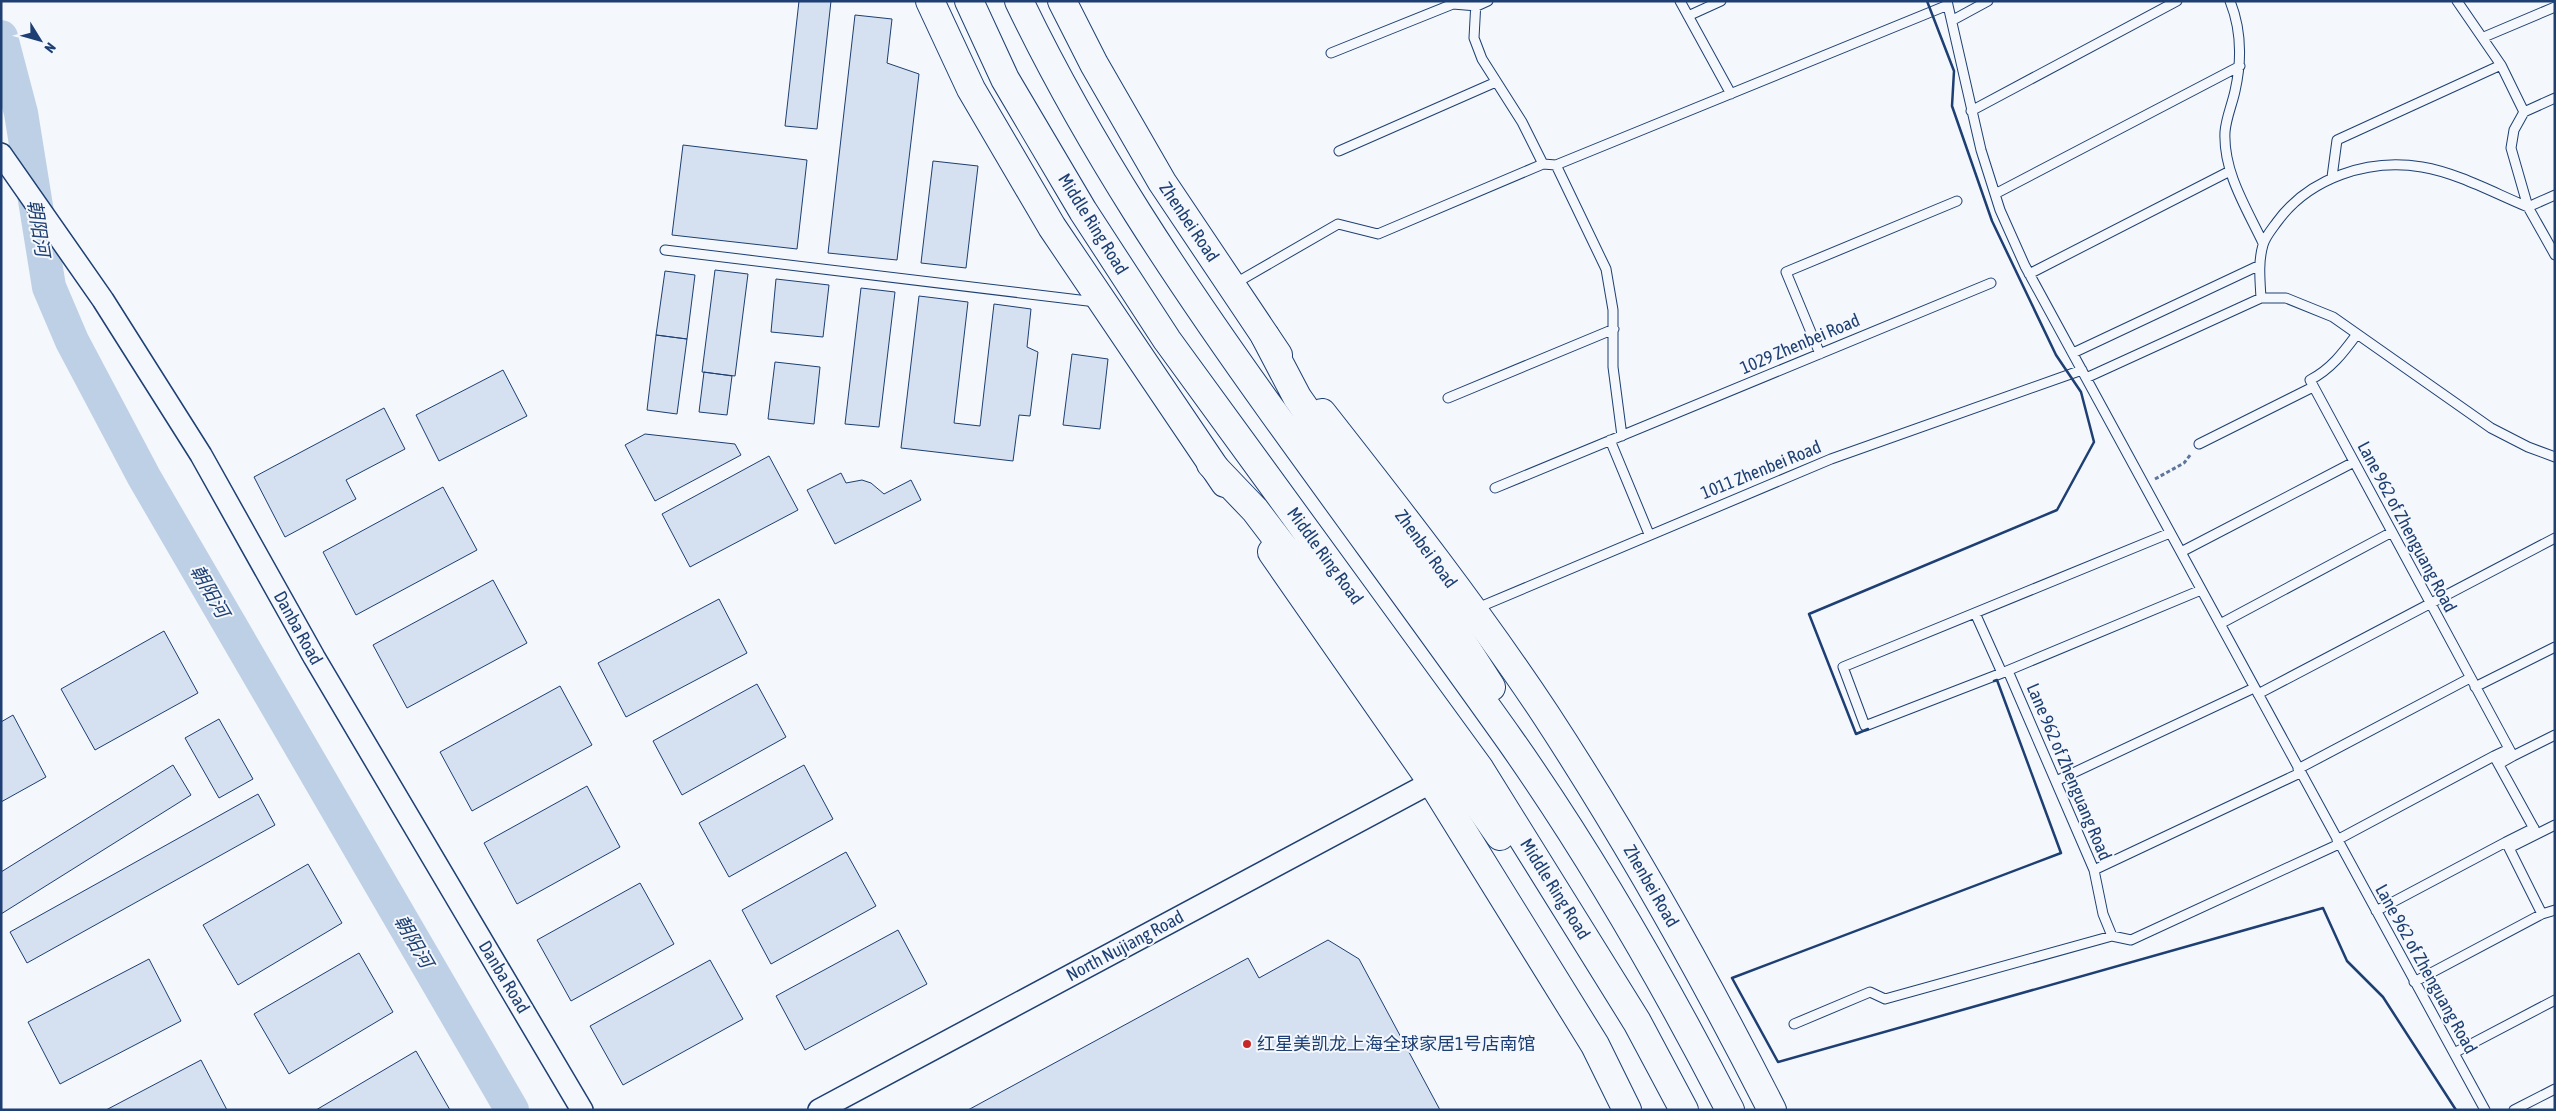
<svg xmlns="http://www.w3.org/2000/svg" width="2556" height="1111" font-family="'Asap Condensed','Noto Sans SC',sans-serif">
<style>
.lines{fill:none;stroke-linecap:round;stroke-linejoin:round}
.river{stroke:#bed0e5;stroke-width:34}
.building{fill:#d5e0f0;stroke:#1d3f73}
.service-casing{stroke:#1d3f73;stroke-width:11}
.tertiary-casing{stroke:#1d3f73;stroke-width:24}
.primary-casing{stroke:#1d3f73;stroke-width:30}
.trunk-casing{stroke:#1d3f73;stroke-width:30}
.path{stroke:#5e769c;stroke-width:3;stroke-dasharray:4 2.5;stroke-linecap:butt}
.service{stroke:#f4f7fb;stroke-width:9}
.tertiary{stroke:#f4f7fb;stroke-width:21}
.primary{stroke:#f4f7fb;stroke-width:28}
.trunk{stroke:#f4f7fb;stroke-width:28}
.wall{stroke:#1d3f73;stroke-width:2.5}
.poi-dot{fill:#c62828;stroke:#f4f7fb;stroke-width:2}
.labels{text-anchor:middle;stroke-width:4;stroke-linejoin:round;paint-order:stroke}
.street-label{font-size:18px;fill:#1d3f73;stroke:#f4f7fb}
.poi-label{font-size:18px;fill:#1d3f73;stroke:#f4f7fb;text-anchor:start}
.water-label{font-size:19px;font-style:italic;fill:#1d3f73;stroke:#f4f7fb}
</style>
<rect width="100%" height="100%" fill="#f4f7fb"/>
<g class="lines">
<path class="river" d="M1 37 21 113 49 287 72 341 144 477 512 1110"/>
</g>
<path class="building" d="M799 1H831L817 129 785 126Z
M855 15 892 19 887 63 919 74 897 260 828 253Z
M683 145 807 160 797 249 672 235Z
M933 161 978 166 966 268 921 263Z
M715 270 748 274 735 376 702 372Z
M665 271 695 275 687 339 656 335Z
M776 279 829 285 823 337 771 332Z
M861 288 895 292 879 427 845 424Z
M919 296 968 302 954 423 980 426 994 304 1031 309 1027 347 1038 352 1030 416 1019 415 1013 461 901 448Z
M656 335 687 339 677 414 647 410Z
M1072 354 1108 359 1100 429 1063 425Z
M775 362 820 367 814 424 768 419Z
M503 370 527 416 439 461 416 415Z
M704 372 732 376 727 415 699 412Z
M384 408 405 449 346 480 356 499 285 537 254 477Z
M645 434 735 444 741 455 655 501 625 445Z
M769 456 798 510 690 567 662 514Z
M841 473 846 483 862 480 871 483 884 494 911 480 921 500 835 544 807 490Z
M443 487 477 550 356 615 323 552Z
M493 580 527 643 407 708 373 645Z
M719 599 747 653 626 717 598 663Z
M164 631 198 693 95 750 61 689Z
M757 684 786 737 682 795 653 741Z
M560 686 592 745 472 811 440 752Z
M13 715 46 777 1 802V722Z
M219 719 253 779 219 798 185 738Z
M173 765 191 795 1 914V872Z
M804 765 833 819 729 877 699 823Z
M587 786 620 847 517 904 484 843Z
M258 794 275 825 27 963 10 932Z
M846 852 876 906 771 964 742 910Z
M308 864 342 923 238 985 203 925Z
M640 883 674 944 571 1001 537 940Z
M898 930 927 984 805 1050 776 996Z
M1328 940 1359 959 1440 1110H968L1248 958 1259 978Z
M359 953 393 1012 289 1074 254 1014Z
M149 959 181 1021 60 1084 28 1022Z
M710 960 743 1019 623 1085 590 1026Z
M416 1051 450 1110H316Z
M201 1060 227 1110H106Z"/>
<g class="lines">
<g class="service-casing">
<path id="service" d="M1476 1 1474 38 1482 59 1522 122 1543 164
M1680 1 1731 94
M1947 1 1981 150 2000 210 2025 266 2485 1110
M2230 1C2242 31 2242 60 2235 91 2232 105 2226 118 2225 132 2223 172 2247 209 2263 243
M2457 1 2501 65 2524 112 2514 130 2511 148 2528 207 2555 255
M1688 16 1721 1
M1953 20 1988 1
M2484 37 2555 7
M1331 53 1453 4 1477 6 1488 1
M1971 111 2177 1
M2524 112 2555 98
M1339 151 1496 82
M1556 165 1606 269 1613 310V367L1622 436
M2332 177 2337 140 2501 65
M1995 194 2240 66
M665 250 1096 302
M2029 274 2230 171
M1234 284 1338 224 1378 234 1543 164 1556 165 1948 5
M2261 298C2260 280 2258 262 2263 245 2265 237 2272 229 2277 222 2309 178 2368 158 2422 167 2458 173 2494 193 2528 207L2555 195
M2357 334C2343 353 2331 369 2310 380L2513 756 2499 764
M2073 353 2260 265
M1820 354 1786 272 1957 201
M2086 378 2261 298H2286L2333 317 2491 428 2528 447 2555 457
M1448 398 1614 329
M1610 440 1649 534
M2199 444 2313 387
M1495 488 1991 283
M2170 533 1843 667 1865 726 2002 673 2201 590
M2181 552 2354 462
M1475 609 1831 459 2082 370
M1975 613 2002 673
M2220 624 2392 532
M2008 671 2094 870 2103 914 2112 936
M2475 687 2555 647
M2258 694 2555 538
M2509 749 2494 756 2537 834 2509 848
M2513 756 2555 735
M2298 769 2470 678
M2056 781 2254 688
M2534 828 2506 842 2542 914 2555 910
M2537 834 2555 825
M2337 840 2494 756
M2094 870 2300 773
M2376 911 2506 842
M2414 982 2542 914
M1794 1024 1870 992 1885 999 2112 936 2131 940 2339 844
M2454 1053 2555 1000
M2514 1110 2555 1089"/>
</g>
<g class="tertiary-casing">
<path id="tertiary" d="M1 154 103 300 201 455 314 657 582 1110
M819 1110 1432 782"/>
</g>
<g class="primary-casing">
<path id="primary" d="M930 1 971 89 1052 227 1225 483
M1062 1 1094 64 1162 182 1278 355
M1322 413C1399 511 1477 611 1546 715 1629 842 1703 974 1772 1110
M1272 552 1432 782 1595 1045 1627 1110"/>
</g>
<g class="trunk-casing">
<path id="trunk" d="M969 1 1005 79 1083 211 1167 340 1479 768 1637 1022 1684 1110
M1019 1C1089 147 1179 281 1273 412 1352 522 1432 630 1510 740 1593 858 1664 982 1730 1110
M1265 336 1297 397 1392 533 1491 687
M1211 464 1255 510 1354 640 1418 719 1500 836"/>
</g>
<path class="path" d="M2155 479 2184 463 2191 454"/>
<use href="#service" class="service"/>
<use href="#tertiary" class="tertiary"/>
<use href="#primary" class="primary"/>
<use href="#trunk" class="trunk"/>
<path class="wall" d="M1994 681 1997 680 2061 853 1732 978 1778 1062 2323 908 2347 961 2383 997 2456 1110
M1868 729 1856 734 1809 614 2057 510 2094 442 2081 392 2056 355 1992 221 1952 106 1954 71 1927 1"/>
</g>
<circle class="poi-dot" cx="1247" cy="1044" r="5"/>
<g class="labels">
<g class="street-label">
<text transform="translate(1189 222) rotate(56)" y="6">Zhenbei Road</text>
<text transform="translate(1093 224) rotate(58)" y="6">Middle Ring Road</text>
<text transform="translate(1800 344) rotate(-23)" y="6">1029 Zhenbei Road</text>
<text transform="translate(1761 470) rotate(-22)" y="6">1011 Zhenbei Road</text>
<text transform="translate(2407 527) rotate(62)" y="6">Lane 962 of Zhenguang Road</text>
<text transform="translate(1426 549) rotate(54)" y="6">Zhenbei Road</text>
<text transform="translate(1325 556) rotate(54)" y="6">Middle Ring Road</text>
<text transform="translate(298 628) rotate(61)" y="6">Danba Road</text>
<text transform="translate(2069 772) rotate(67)" y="6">Lane 962 of Zhenguang Road</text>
<text transform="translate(1651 886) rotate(60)" y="6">Zhenbei Road</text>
<text transform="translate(1555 889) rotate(58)" y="6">Middle Ring Road</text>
<text transform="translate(1125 946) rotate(-28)" y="6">North Nujiang Road</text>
<text transform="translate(2426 969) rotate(61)" y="6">Lane 962 of Zhenguang Road</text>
<text transform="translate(504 977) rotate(59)" y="6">Danba Road</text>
</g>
<g class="poi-label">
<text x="1257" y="1050">红星美凯龙上海全球家居1号店南馆</text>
</g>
<g class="water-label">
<text transform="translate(39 228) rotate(81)" y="7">朝阳河</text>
<text transform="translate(210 591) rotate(60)" y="7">朝阳河</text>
<text transform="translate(414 941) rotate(60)" y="7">朝阳河</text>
</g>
</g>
<rect width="2556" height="1111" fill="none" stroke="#1d3f73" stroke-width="5"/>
<g transform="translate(40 40) rotate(127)" stroke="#f4f7fb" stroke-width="4" paint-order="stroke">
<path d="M0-4L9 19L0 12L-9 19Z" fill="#1d3f73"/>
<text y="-8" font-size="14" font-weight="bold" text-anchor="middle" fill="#1d3f73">N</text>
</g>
</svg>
